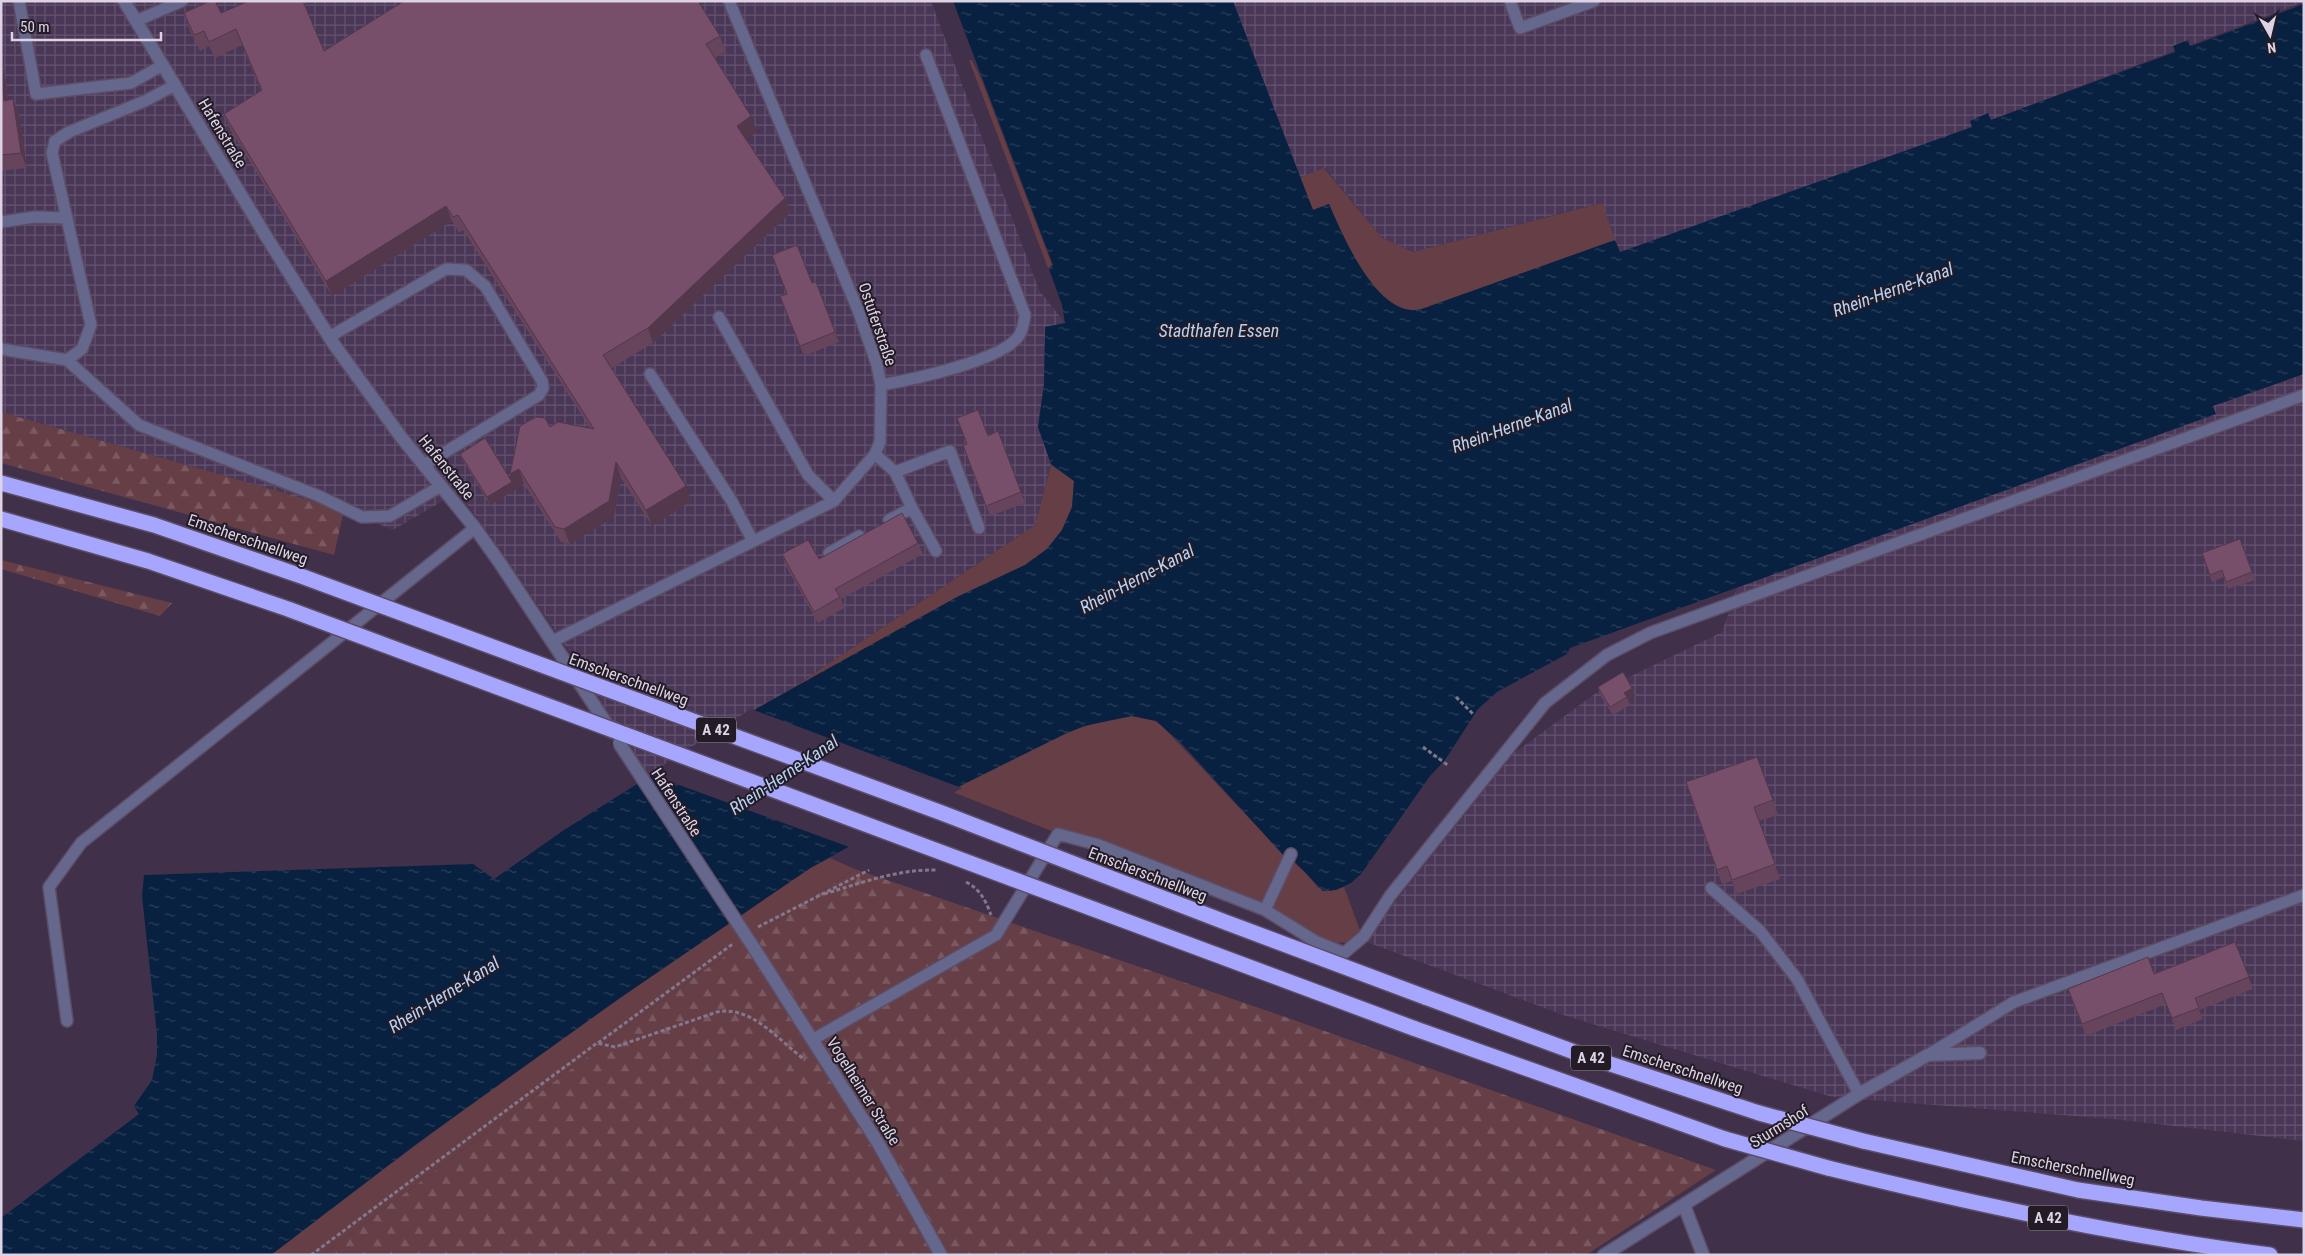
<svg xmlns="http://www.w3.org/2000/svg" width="2305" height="1256" font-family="'Roboto Condensed',sans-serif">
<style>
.industrial{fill:url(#industrial-grid)}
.green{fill:#663e46}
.forest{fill:url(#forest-firs)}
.water{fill:url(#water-ripples)}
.pier{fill:#40304a}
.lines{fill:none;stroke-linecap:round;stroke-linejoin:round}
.service-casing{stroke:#5c4d66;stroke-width:14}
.minor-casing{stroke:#5c4d66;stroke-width:15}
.tertiary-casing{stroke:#5c4d66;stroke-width:15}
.motorway-casing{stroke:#5c4d66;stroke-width:18}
.path{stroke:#84778d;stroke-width:3;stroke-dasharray:4 2.5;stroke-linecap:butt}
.service{stroke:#66678c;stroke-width:11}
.minor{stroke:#66678c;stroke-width:12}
.tertiary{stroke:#66678c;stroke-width:12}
.motorway{stroke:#a6a6ff;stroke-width:15}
.tertiary-bridge-casing{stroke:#5c4d66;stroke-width:15;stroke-linecap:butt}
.motorway-bridge-casing{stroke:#5c4d66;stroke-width:18;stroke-linecap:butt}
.tertiary-bridge{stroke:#66678c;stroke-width:12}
.motorway-bridge{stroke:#a6a6ff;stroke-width:15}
.wall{fill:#66445c}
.shaded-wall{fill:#53374b}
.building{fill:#774f6b;stroke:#53374b}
.labels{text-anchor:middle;stroke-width:4;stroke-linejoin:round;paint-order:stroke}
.shield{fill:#231c27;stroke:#a59cab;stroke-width:1}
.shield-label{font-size:15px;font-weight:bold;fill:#ddd3e4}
.street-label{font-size:16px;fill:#ddd3e4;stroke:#231c27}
.water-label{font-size:18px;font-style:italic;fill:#b6d1f4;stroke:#231c27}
</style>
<defs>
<pattern id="industrial-grid" width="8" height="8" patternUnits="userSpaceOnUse" patternTransform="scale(1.25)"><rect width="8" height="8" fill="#4a3757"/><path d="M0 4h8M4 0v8" fill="none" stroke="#64536f"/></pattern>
<pattern id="forest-firs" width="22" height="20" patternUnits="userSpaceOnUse" patternTransform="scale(1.25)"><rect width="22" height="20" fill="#663e46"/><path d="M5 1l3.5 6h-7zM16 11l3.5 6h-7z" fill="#7b5961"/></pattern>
<pattern id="water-ripples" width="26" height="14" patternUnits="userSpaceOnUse" patternTransform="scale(1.25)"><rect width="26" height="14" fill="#082140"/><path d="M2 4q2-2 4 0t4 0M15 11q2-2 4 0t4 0" fill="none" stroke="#2c405b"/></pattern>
</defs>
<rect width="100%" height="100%" fill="#40304a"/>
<path class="industrial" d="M1 1H931L1039 290 1065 323 1045 327 1044 384 1038 427 1051 464 1035 525 791 689 649 776 559 636 486 530 458 492 393 530 344 510 1 412Z
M1233 1H2304V2L1972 127 1620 253 1601 203 1413 252 1382 238 1325 168 1299 178Z
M2304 374V1141L2113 1119 1832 1097 1566 1016 1364 941 1514 753 1596 693 1722 632 1737 588 2212 406Z"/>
<path class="green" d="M969 60H972L982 81 1052 265 1048 268Z
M1324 168 1382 238 1413 252 1602 203 1615 240 1430 306C1425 308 1417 311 1411 310 1373 308 1342 234 1329 204L1313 210 1299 178Z
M1051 465 1074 481 1072 507 1062 530 1047 549 1025 565 957 597 791 689 1035 525Z
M1132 716 1156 721 1164 728 1281 852 1306 873 1318 888 1331 891 1344 887 1364 941 1337 943 950 791C1008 762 1067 723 1132 716Z
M830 858 855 869 700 973 322 1255H271C397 1157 526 1064 656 973 713 934 768 888 830 858Z"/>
<path class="forest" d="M1 412 344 510 334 555 1 463Z
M1 560 172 603 160 616 1 569Z
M855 869 1288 1018 1716 1170 1586 1255H322L700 973Z"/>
<path class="water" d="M953 1H1233L1313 210 1329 204C1342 234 1373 307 1411 310 1417 311 1425 308 1430 306L1615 240 1620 252 1972 127 1970 121 1988 113 1991 120 2175 52 2173 46 2188 40 2190 46 2194 45 2304 4V374L2213 406 2216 414 1570 648 1567 654 1497 692 1478 709 1445 760 1430 776 1361 874 1351 883 1336 890 1323 891 1294 861 1284 856 1181 743 1156 721 1132 716 1084 726 1065 734 950 791 812 867 617 1000 419 1142 271 1255H1V1218L139 1114 134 1106 152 1080 157 1055V1035L142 896 144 875 473 864 494 879 564 830 761 706 957 597 1025 565 1047 549 1062 530 1072 507 1074 481 1051 464 1038 427 1044 384 1045 327 1065 323 1062 305 1049 269 1053 265Z"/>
<path class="pier" d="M751 709 962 788 852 848 649 774Z"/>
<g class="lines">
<g class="service-casing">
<path id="service" d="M19 1 36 94 131 83 163 65
M1510 1 1520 28 1594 1
M136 21 182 1
M1 222 35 217 67 218
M719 317 808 475 834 501
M329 337 446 269 466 270 485 286 542 381 543 388 539 395 424 465
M1 349 67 360 82 349 91 325 52 153 55 141 69 132 145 101 175 85
M67 360 139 425 319 496 362 517 390 516 441 486
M650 374 731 500 753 541
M881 385C910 380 1006 360 1020 334 1023 329 1024 321 1025 315L926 55
M875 454 895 472 912 508
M895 472 950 451 979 528
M889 520 912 508 936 551
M829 553 859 536
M553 641 834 501 875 454 880 442 881 385 877 365 858 310 729 1
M1711 888 1760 931 1797 979 1859 1094
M1265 910 1291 854
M67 1021 49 887 81 843 475 528
M812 1040 996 935 1058 834 1099 845 1265 910 1315 941 1344 953 1364 936 1390 896 1545 703 1607 655 1650 633 2304 395
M1928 1055 2014 1002 2304 895"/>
</g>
<g class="minor-casing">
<path id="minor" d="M1684 1205 1703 1255
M1604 1255 1859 1094 1928 1055 1980 1053"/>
</g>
<g class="tertiary-casing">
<path id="tertiary" d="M124 1 264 233 333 343 401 437 475 528 500 563 612 732
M754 948 878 1143 941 1255"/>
</g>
<g class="motorway-casing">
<path id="motorway" d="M1425 997 1577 1053 1759 1113
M1413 1028 1725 1139
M1863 1141 2078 1190 2201 1208 2304 1220
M1828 1168C1974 1204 2121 1236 2270 1255"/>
</g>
<path class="path" d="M1456 697 1474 715
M1423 747 1449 766
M966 882C980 889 986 901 991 915
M824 894C861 883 898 869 937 870
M758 927 869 870
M598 1043 734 943
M311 1255 597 1043 615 1047 717 1012C752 1005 779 1041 805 1060"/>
<use href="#service" class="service"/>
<use href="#minor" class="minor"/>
<use href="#tertiary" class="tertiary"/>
<use href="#motorway" class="motorway"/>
<g class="tertiary-bridge-casing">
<path id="tertiary-bridge" d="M619 743 754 948"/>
</g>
<g class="motorway-bridge-casing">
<path id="motorway-bridge" d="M1 483 154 525 301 576 942 813 1225 922 1425 997
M1 519 148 561 288 609 1413 1028
M1759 1113 1863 1141
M1725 1139 1828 1168"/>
</g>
<use href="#tertiary-bridge" class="tertiary-bridge"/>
<use href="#motorway-bridge" class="motorway-bridge"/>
</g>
<path class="wall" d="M184 13H221L324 51 720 36 725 52 715 58 757 132 746 139 785 198 790 213 653 343 612 368 691 501 652 526 621 478 614 517 570 544 561 542 524 484 515 490 510 474 550 427 590 428 463 230 459 233 452 221 332 296 230 129 224 114 261 91 242 45 215 58 209 46 200 51 189 29Z
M1 47 8 100 13 99 19 115 27 168 1 171Z
M812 283 835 332 839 342 804 356 784 307 787 294Z
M998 431 1025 503 990 516 963 445Z
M460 454 515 490 490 505 463 461Z
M2240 539 2255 580 2228 589 2224 577 2212 582 2202 553Z
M918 543 923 554 841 599 844 608 818 623 786 566 782 554 819 559Z
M1598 687 1632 688 1635 696 1628 700 1630 705 1613 715 1600 695Z
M1757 757 1778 815 1759 821 1780 879 1737 894 1732 881 1722 884 1686 782Z
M2235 942 2253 989 2199 1010 2203 1019 2176 1030 2166 1004 2086 1036 2072 1000 2154 974Z"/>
<path class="shaded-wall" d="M1 47 10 116 4 101 1 76Z
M13 99 19 115 27 168 21 153Z
M751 116 757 132 743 142 737 126Z
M785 198 790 213 653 343 648 328Z
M446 206 452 221 332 296 326 281Z
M616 462 621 478 614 517 570 544 564 529Z
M519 469 524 484 515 490 510 474Z
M512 482 515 490 490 505 487 497Z
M686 486 691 501 652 526 646 510Z
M1632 688 1635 696 1628 700 1624 693Z"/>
<path class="building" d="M210 1H215L221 13 249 1H303L324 51 404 1H698L720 36 706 44 751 116 737 126 785 198 648 328 603 355 686 486 646 510 616 462 609 501 564 529 555 527 519 469 510 474 520 426 536 417 545 418 550 427 558 422 594 429 458 215 453 217 446 206 326 281 224 114 262 90 236 29 209 42 204 31 194 35 184 13Z
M1 76 4 101 13 99 21 153 1 155Z
M797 245 812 283 816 282 835 332 800 346 780 296 787 294 772 255Z
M978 410 988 436 998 431 1021 492 986 506 963 445 967 444 957 418Z
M485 438 512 482 487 497 460 454Z
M902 513 918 543 835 589 840 597 814 612 782 554 808 540 819 559Z
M2240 539 2252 572 2226 582 2222 570 2210 575 2202 553Z
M1623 672 1632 688 1624 693 1627 697 1610 707 1598 687Z
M1757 757 1773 800 1754 807 1775 864 1732 880 1727 866 1717 870 1686 782Z
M2235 942 2249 977 2195 998 2199 1008 2172 1018 2162 993 2082 1024 2068 989 2148 957 2154 974Z"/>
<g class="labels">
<g class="shield">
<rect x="696" y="717.5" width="40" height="25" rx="4"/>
<rect x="1571" y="1045.5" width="40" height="25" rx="4"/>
<rect x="2028" y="1205.5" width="40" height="25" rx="4"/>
</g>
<g class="shield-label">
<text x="716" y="735">A 42</text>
<text x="1591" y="1063">A 42</text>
<text x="2048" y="1223">A 42</text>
</g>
<g class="street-label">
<text transform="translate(223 133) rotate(59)" y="6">Hafenstraße</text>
<text transform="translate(878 324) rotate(71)" y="6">Ostuferstraße</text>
<text transform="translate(447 467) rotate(51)" y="6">Hafenstraße</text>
<text transform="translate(248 539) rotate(19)" y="6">Emscherschnellweg</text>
<text transform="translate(629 679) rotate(20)" y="6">Emscherschnellweg</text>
<text transform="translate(677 802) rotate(57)" y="6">Hafenstraße</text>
<text transform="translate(1148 874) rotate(21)" y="6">Emscherschnellweg</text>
<text transform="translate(1683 1069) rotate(18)" y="6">Emscherschnellweg</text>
<text transform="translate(864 1091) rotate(58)" y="6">Vogelheimer Straße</text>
<text transform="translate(1779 1126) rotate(-32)" y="6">Sturmshof</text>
<text transform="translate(2073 1168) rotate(11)" y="6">Emscherschnellweg</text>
</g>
<g class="water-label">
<text transform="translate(1893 290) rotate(-20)" y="6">Rhein-Herne-Kanal</text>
<text x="1219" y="337">Stadthafen Essen</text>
<text transform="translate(1512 426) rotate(-20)" y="6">Rhein-Herne-Kanal</text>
<text transform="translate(1137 579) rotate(-28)" y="6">Rhein-Herne-Kanal</text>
<text transform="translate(784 775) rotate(-34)" y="6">Rhein-Herne-Kanal</text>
<text transform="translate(444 995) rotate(-32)" y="6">Rhein-Herne-Kanal</text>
</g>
</g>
<rect width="2305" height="1256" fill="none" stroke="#ddd3e4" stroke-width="5"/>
<g transform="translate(2270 35) rotate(172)" stroke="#231c27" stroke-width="4" paint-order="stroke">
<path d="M0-4L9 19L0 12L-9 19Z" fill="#ddd3e4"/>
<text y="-8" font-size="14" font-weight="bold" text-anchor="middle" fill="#ddd3e4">N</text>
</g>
<path d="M12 32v8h149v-8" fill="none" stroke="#ddd3e4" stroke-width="2.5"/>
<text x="20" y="32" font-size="15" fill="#ddd3e4" stroke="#231c27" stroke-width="4" paint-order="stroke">50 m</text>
</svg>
